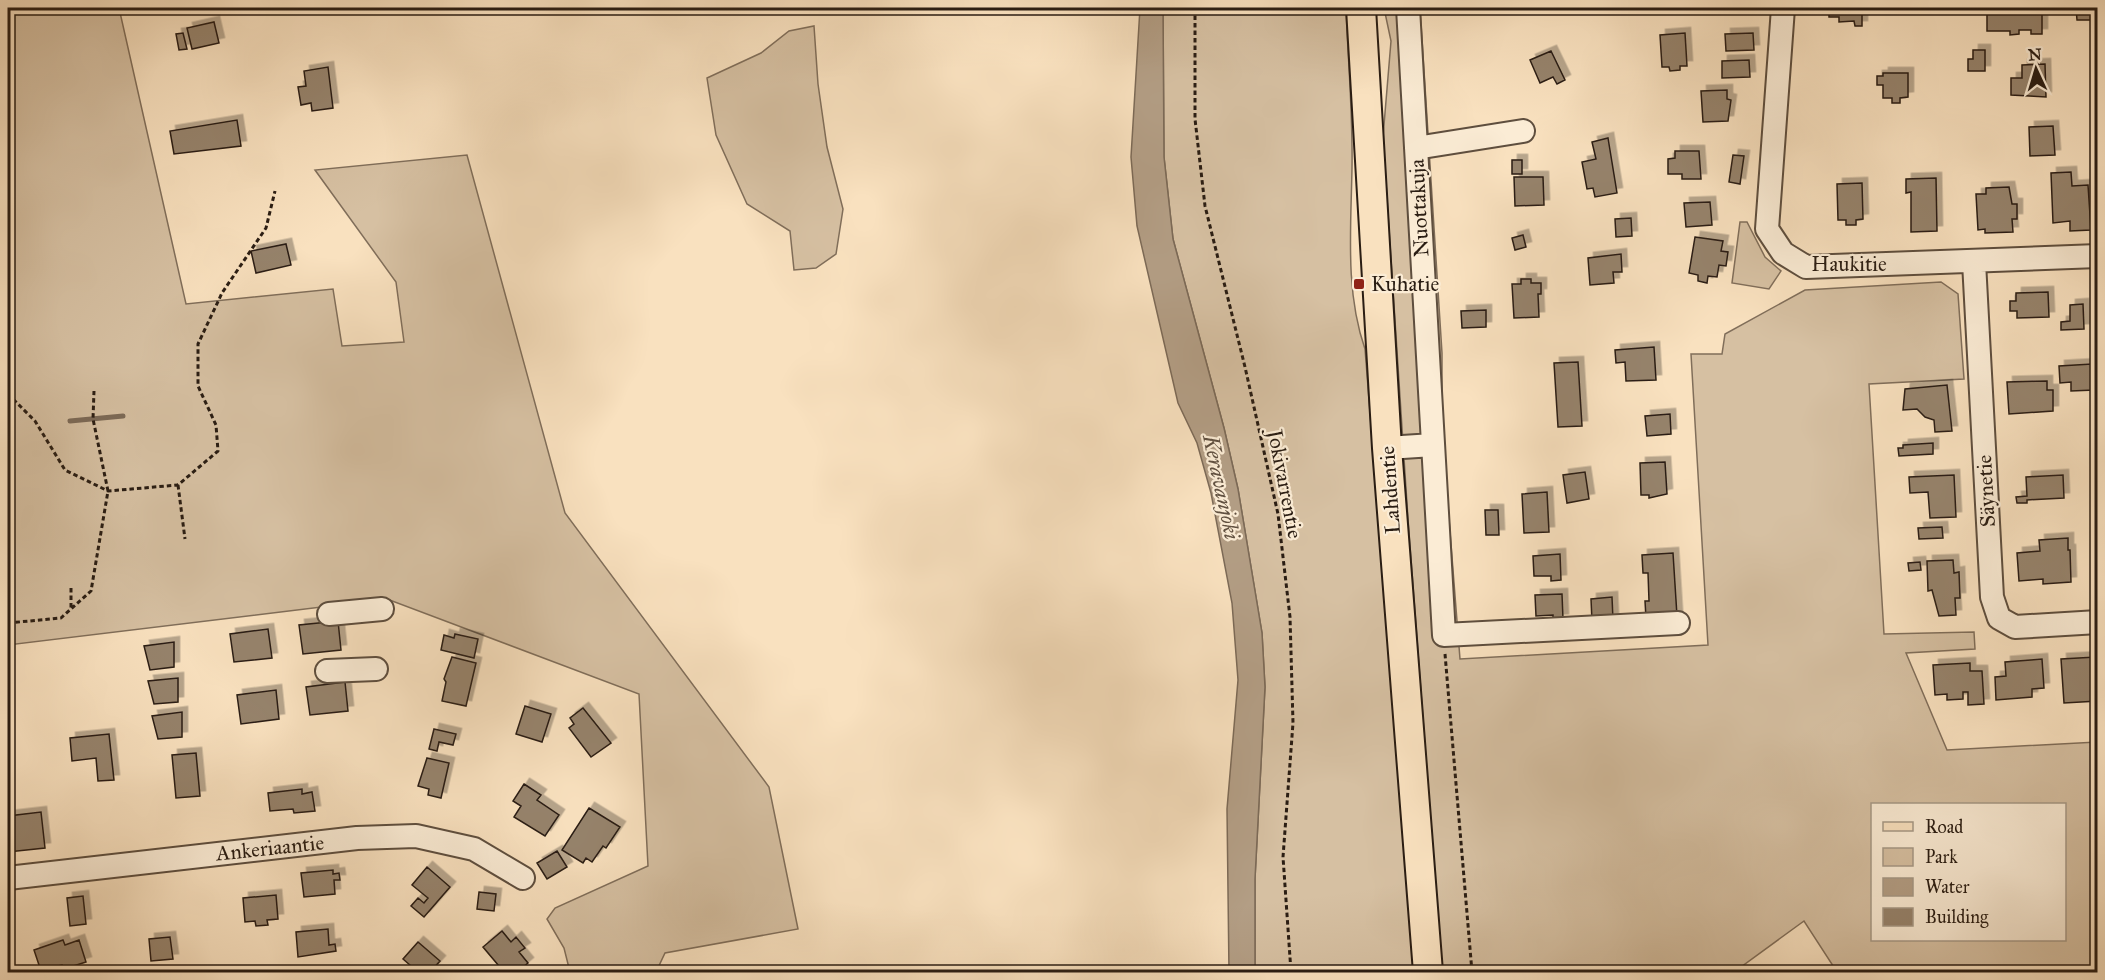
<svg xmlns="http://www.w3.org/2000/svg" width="2105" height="980" font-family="'IM FELL Great Primer',serif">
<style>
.green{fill:#d6c0a2;stroke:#806e5a;stroke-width:1.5;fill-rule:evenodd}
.water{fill:#b39e85;stroke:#7c6a57;stroke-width:1.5}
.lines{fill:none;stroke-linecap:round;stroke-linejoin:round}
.stream{stroke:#7c6a57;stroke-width:5}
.building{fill:#96836c;stroke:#2a1d13;stroke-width:1.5;filter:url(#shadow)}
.minor-casing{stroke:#5e4e3e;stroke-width:26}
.major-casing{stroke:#2a1d13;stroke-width:32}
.path{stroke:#2a1d13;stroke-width:3;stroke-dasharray:4.5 3;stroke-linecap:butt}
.minor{stroke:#fbecd5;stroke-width:22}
.major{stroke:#f9e1bf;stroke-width:28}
.poi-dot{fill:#8f2418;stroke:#fbecd5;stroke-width:2}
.labels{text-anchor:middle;stroke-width:4.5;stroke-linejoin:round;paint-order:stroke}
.street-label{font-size:21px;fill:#2a1d13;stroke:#fbecd5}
.poi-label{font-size:21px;fill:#2a1d13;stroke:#fbecd5;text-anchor:start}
.water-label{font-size:22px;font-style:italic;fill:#615141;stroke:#fbecd5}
</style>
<defs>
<filter id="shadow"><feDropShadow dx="5.5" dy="-5.5" stdDeviation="0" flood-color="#0004"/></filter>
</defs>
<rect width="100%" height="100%" fill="#f9e1bf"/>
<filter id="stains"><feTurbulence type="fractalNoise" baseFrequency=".00333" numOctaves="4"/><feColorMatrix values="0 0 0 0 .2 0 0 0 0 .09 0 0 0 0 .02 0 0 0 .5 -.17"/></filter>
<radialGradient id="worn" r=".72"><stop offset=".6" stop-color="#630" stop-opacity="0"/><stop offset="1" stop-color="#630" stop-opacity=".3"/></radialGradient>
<path class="green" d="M8 8H119L186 304 333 289 342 346 404 342 396 282 315 170 467 155 565 513 769 787 798 929 665 953 656 972H570L564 948 547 919 555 908 648 866 639 694 387 599 8 645Z
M1163 8H1346C1348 61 1353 115 1352 168 1351 228 1345 292 1365 349L1414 972H1255V879L1265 687 1262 633 1238 489 1224 428 1173 239 1164 157Z
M1384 8H1420L1442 353V430L1460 659 1708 645 1691 354H1722L1725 334 1805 290 1941 282 1958 294 1964 379 1869 384 1884 634 1974 632 1975 649 1906 653 1947 750 2097 742V972H1837L1804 921 1734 972H1442L1408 519 1383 137 1391 41ZM1872 804H2064V940H1872Z
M814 26 818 84 827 147 843 209 836 254 816 268 794 270 790 231 747 204 716 135 707 78 761 53 789 31Z
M1740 222H1747L1765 257 1781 271 1769 289 1732 283Z"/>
<path class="water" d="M1140 8H1163L1164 157 1173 239 1224 428 1238 489 1262 633 1265 687 1255 879V972H1229L1227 809 1238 680 1232 603 1211 493 1197 443 1178 403 1137 226 1131 157Z"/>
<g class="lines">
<path class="stream" d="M70 421 123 416"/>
</g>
<path class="building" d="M1829 8H1862V26H1855L1854 21 1839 22V17H1829Z
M1987 8H2032V14H2042V34H2031V30H2019V34L2010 35V31H1987Z
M2076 8H2098V20H2077Z
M214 22 219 43 192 49 187 28Z
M183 33 187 49 179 50 176 34Z
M1685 33 1687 66H1680V70L1670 71 1669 67H1662L1660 35Z
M1753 33 1754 50 1726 51 1725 34Z
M1973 50H1985V71H1968V59H1973Z
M1551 51 1565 80 1557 84 1553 77 1540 83 1530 60Z
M1749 60 1750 77 1722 78V61Z
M2045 64 2046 97 2011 95V78H2022V65Z
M328 67 333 108 312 111 311 103 301 105 298 87 306 86 304 71Z
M1883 73H1908V97L1900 98V103H1892V98H1883V85H1877V76H1883Z
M1727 90V99L1731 100 1728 121 1703 122 1701 91Z
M237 120 241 146 174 154 170 131Z
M2053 126 2055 155 2030 156 2029 127Z
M1608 138 1617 193 1595 197 1593 188 1587 189 1582 162 1596 159 1592 142Z
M1675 151H1699L1701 179H1682V174H1668V159L1675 158Z
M1733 155 1744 156 1740 184 1729 182Z
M1512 160H1522V174H1512Z
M2071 172 2072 186 2088 185 2091 230 2070 231V221L2053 223 2051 173Z
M1514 177H1543L1544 205 1515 206Z
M1936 178 1937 231 1911 232V192L1906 193V179Z
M1862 183 1863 219 1856 220V225H1846V220H1838L1837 184Z
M2009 187 2012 204H2017V219H2012L2013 232 1985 233V229L1978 230 1976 194H1986V188Z
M1710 202 1712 225 1686 227 1684 203Z
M1631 218 1632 236 1616 237 1615 219Z
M1523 235 1526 247 1515 250 1512 238Z
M1695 237 1723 241 1721 251 1728 252 1726 266 1719 265 1717 277 1708 276 1707 283 1698 281V275L1689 273Z
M286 244 291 265 256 273 251 251Z
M1621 254 1622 272H1613L1614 283 1590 285 1588 258Z
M1521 279H1531V283H1541V294H1538L1539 317 1514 318 1512 284H1521Z
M2048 292 2049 317 2017 318V311H2010V301H2016V293Z
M2083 304 2084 329 2061 330V322L2070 321V305Z
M1486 310V327L1462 328 1461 311Z
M1654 347 1656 380 1626 381 1625 362 1616 363 1615 350Z
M1578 362 1582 426 1558 427 1554 363Z
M2092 364 2094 390 2071 391V382L2060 383 2059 366Z
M2047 381V390H2053V411L2009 414 2007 382Z
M1947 385 1952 431 1935 432 1934 420 1925 417 1917 409 1903 410 1905 389Z
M1670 414 1671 434 1647 436 1645 416Z
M1933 443V454L1899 456 1898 448H1903V445Z
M1665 462 1667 494 1649 498V495H1641L1640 463Z
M1585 472 1589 499 1567 503 1563 475Z
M1954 475 1956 517 1930 518 1928 492 1910 493 1909 477Z
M2063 475 2064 498 2027 500V503H2017L2016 497 2027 496 2026 477Z
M1547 492 1549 532 1524 533 1522 494Z
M1485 510H1498L1499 535H1486Z
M1942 527 1943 538 1919 539 1918 528Z
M2068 538V550H2070L2071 582 2043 584V579L2019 581 2017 553 2040 551 2039 540Z
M1673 553 1677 616 1646 618 1645 601H1649L1648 573H1643L1642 555Z
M1560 554 1561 580 1551 581V576H1534L1533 556Z
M1953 560 1954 573 1959 572 1960 598H1955L1956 615 1939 616 1932 590 1928 591 1927 561Z
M1920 562 1921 570 1909 571 1908 563Z
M1562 594 1563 619 1553 620V615L1536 616 1535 595Z
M1612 597 1613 620 1592 621 1591 599Z
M338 621 341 650 303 654 299 625Z
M268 629 272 658 234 662 230 634Z
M455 634 478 639 474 658 441 650 444 635 454 638Z
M174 642V667L150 670 144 646Z
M452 657 476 663 466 706 442 701 446 682 444 679Z
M2096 657 2098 701 2064 703 2061 659Z
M2042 659 2044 688 2032 689V697L1996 700 1995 677 2006 676 2005 662Z
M1970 663V671H1982L1984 704 1968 705V692H1963V699L1947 700V694L1935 695 1933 665Z
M178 678V702L154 704 148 681Z
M345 682 348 711 310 715 306 687Z
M276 690 279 719 241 724 237 695Z
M525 706 551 714 542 742 516 734Z
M583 708 611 743 591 757 569 728 574 724 570 718Z
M182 712V737L158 739 152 716Z
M434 729 456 734 453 745 439 742 437 751 429 749Z
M109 734 114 780 98 781 96 758 72 761 70 738Z
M196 753 200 796 176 798 172 755Z
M427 758 449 763 441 798 428 795 429 789 418 786Z
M524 784 541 795 537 800 559 815 545 836 514 817 521 806 513 801Z
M302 789V794L312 792 315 811 294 813 293 809 270 811 268 793Z
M589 808 620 827 606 848 603 846 592 862 586 858 583 863 562 850Z
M41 812 45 848 8 852V816Z
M557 851 567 867 547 879 537 863Z
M427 867 450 887 424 917 411 906 418 898 424 903 428 898 412 885Z
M333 870V874L339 873 340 880H334L335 894 304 897 301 873Z
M479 892 496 894 494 911 477 909Z
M276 895 278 919 267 920 268 925 256 926 255 921 245 922 243 898Z
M83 896 86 924 70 926 67 898Z
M328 929 329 945 335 944 336 951 298 957 296 932Z
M502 931 511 942 516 937 525 948 519 952 528 963 517 972H504L483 947Z
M170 937 173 959 151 961 149 939Z
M63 940 65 945 79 940 86 962 64 969 62 965 41 971 34 950Z
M418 942 440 961 430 972H418L403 959Z"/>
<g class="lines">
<g class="minor-casing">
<path id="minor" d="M1408 8 1444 635 1678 623
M1783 8 1767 229 1783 253 1806 267 2098 256
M1416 148 1523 131
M1974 262 1992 597 1999 618 2015 627 2098 622
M1387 448 1433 445
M329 614 382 609
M327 671 376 669
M8 878 357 838 416 836 474 849 523 878"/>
</g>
<g class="major-casing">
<path id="major" d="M1361 8 1387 448 1428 972"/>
</g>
<path class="path" d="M1195 8V119L1205 206 1245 367 1278 514 1290 617 1293 723 1283 857 1291 972
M8 394 35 421 65 470 108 491 178 485 218 451 216 425 198 386V344L222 293 266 228 275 191
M178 485 185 539
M71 588V609
M8 623 61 618 91 591 108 491 93 419 94 391
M1445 654 1472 972"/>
<use href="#minor" class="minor"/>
<use href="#major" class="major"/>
</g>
<rect class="poi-dot" x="1353" y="278" width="12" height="12" rx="3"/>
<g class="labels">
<g class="street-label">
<text transform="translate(1419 208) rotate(-93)" y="7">Nuottakuja</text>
<text x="1849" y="271">Haukitie</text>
<text transform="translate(1285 484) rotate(79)" y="7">Jokivarrentie</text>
<text transform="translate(1390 490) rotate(-94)" y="7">Lahdentie</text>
<text transform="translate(1986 491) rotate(-93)" y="7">Säynetie</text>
<text transform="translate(270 848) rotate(-6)" y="7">Ankeriaantie</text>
</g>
<g class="poi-label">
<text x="1371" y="291">Kuhatie</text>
</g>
<g class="water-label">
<text transform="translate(1222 487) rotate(78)" y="8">Keravanjoki</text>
</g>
</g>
<rect width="2105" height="980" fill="none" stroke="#f9e1bf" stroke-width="30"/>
<rect x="9" y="9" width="2087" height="962" fill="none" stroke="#2a1d13" stroke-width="3"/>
<rect x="15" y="15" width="2075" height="950" fill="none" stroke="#2a1d13" stroke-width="1.5"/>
<rect x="1871" y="803" width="195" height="138" fill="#fbecd5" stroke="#a79987" stroke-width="1.5"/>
<rect x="1883" y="822" width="30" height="9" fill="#f9e1bf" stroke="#a79987" stroke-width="1.5"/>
<text x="1925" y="833" font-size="18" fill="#2a1d13">Road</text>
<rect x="1883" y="848" width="30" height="18" fill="#d6c0a2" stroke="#a79987" stroke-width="1.5"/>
<text x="1925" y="863" font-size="18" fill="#2a1d13">Park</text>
<rect x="1883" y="878" width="30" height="18" fill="#b39e85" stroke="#a79987" stroke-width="1.5"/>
<text x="1925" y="893" font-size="18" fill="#2a1d13">Water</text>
<rect x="1883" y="908" width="30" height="18" fill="#96836c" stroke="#a79987" stroke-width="1.5"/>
<text x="1925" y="923" font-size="18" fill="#2a1d13">Building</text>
<g transform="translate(2036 69) rotate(356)" stroke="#fbecd5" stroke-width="4.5" paint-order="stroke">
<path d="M0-4.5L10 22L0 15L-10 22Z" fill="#2a1d13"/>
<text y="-9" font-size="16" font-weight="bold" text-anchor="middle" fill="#2a1d13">N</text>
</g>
<rect width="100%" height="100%" filter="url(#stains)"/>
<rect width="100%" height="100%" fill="url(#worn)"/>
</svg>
